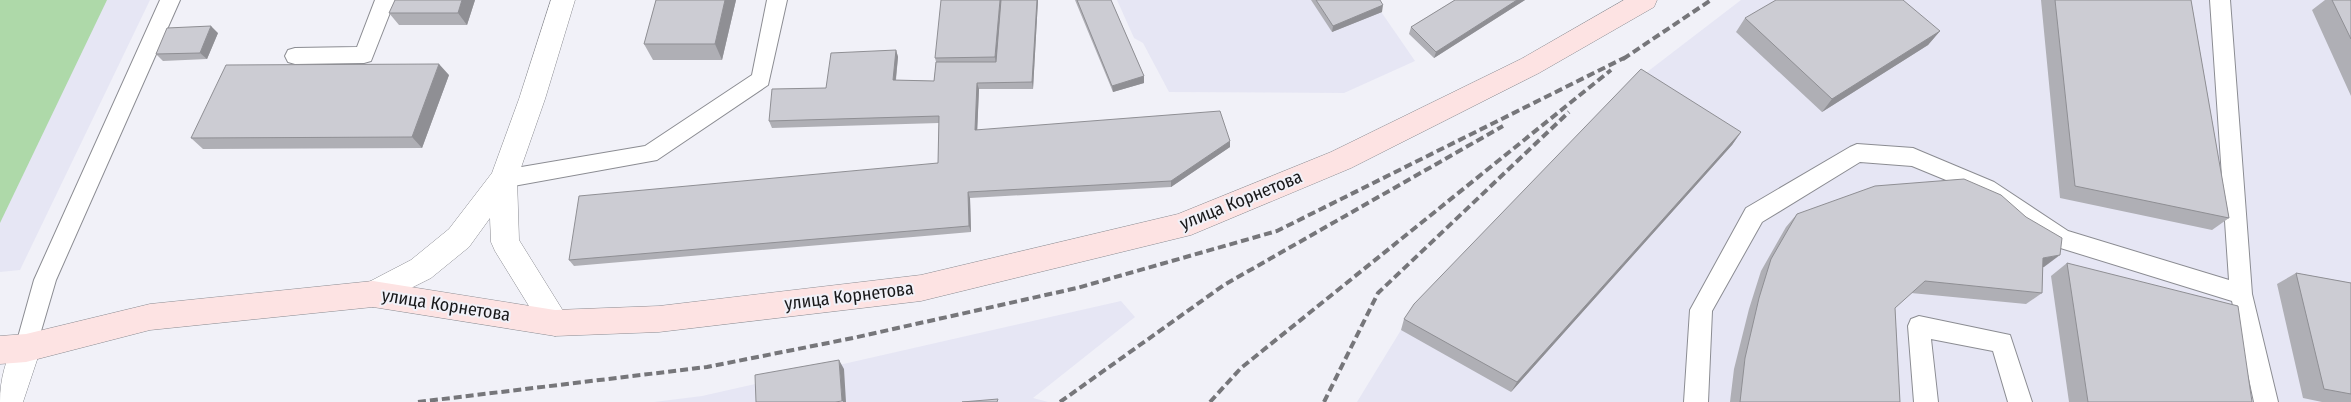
<svg xmlns="http://www.w3.org/2000/svg" width="2351" height="402" font-family="'Fira Sans Condensed',sans-serif">
<style>
.built{fill:#e6e6f4}
.green{fill:#aed9a9}
.lines{fill:none;stroke-linecap:round;stroke-linejoin:round}
.service-casing{stroke:#8b8c92;stroke-width:2}
.tertiary-casing{stroke:#8b8c92;stroke-width:1}
.secondary-casing{stroke:#8b8c92;stroke-width:1}
.service{fill:#fff;fill-rule:evenodd}
.tertiary{fill:#fff;fill-rule:evenodd}
.secondary{fill:#fde3e3;fill-rule:evenodd}
.rail{stroke:#76767a;stroke-width:4;stroke-dasharray:8 4;stroke-linecap:butt}
.wall{fill:#afafb5}
.shaded-wall{fill:#8f8f94}
.building{fill:#ccccd3;stroke:#8f8f94}
.labels{text-anchor:middle;stroke-width:4;stroke-linejoin:round;paint-order:stroke}
.street-label{font-size:18px;fill:#18181a;stroke:#f1f1f8}
</style>
<rect width="100%" height="100%" fill="#f1f1f8"/>
<path class="built" d="M0 0H150L20 270 0 272Z
M1117 0H1373L1415 61 1344 93 1169 92 1143 43 1134 38Z
M1741 0H2351V402H1357L1401 330 1634 82Z
M1121 301 1135 317 1033 398 1048 402H654L702 396Z"/>
<path class="green" d="M0 0H107L0 223Z"/>
<g class="lines">
<g class="service-casing">
<path id="service" d="M160 0H180L56 280 34 355 26 358 18 355 15 348 34 280Z
M375 0H395L371 61 364 63 295 64 288 62 285 56 288 50 295 48 357 47Z
M767 0H787L768 85 657 160 503 188 496 185 492 179 496 173 503 170 645 146 752 75Z
M2210 0H2230L2252 294 2278 402H2254L2232 301 2054 246 1980 194 1912 166 1860 162 1762 222 1712 311 1708 402H1684L1690 310 1746 208 1850 147 1857 144 1913 148 1920 151 1994 182 2068 231 2229 280Z
M1919 316 2010 335 2032 402H2008L1993 351 1931 339 1938 402H1914L1908 326 1911 319Z"/>
</g>
<g class="tertiary-casing">
<path id="tertiary" d="M551 0H575L545 99 517 179 519 240 565 314 570 323 565 332 555 336 545 332 495 251 491 242 490 218 469 247 431 278 373 307 363 303 359 294 363 285 411 260 449 229 492 173 519 99Z
M26 334 36 338 41 348 23 402H0C0 378 6 360 16 338Z"/>
</g>
<g class="secondary-casing">
<path id="secondary" d="M1624 0H1657L1654 7 1539 73 1351 168 1191 235 921 301 659 332 555 336 373 307 150 330 26 362 0 364V336L26 334 150 304 373 281 555 310 659 306 921 275 1178 214 1331 152 1521 59Z"/>
</g>
<use href="#service" class="service"/>
<use href="#tertiary" class="tertiary"/>
<use href="#secondary" class="secondary"/>
<path class="rail" d="M1623 59 1711 0
M418 402 707 367 853 338 1077 288 1277 231 1628 56
M1060 402 1224 285 1503 126
M1210 402 1241 368 1611 70
M1324 402 1378 293 1569 112"/>
</g>
<path class="wall" d="M475 0 467 25H399L389 13Z
M656 0H736L722 60H653L644 44Z
M1038 0 1033 89H979L977 130 1230 141V147L1171 187 970 198 971 232 574 266 569 260 938 163 939 123 772 128 769 121 826 88 896 50 898 57 896 80 934 81 936 62 935 58Z
M1075 0H1111L1144 76V83L1113 92Z
M1311 0H1380L1382 12 1332 32Z
M1455 0H1525L1434 58 1409 34 1411 27Z
M2041 0H2191L2229 218 2212 230 2060 198Z
M2325 0H2351V96L2312 10Z
M1745 18 1940 31 1928 45 1822 112 1736 32Z
M218 33 207 59 163 61 156 54Z
M449 75 422 148 203 149 191 138Z
M1741 132 1732 145 1511 392 1401 330 1404 319Z
M1797 214 2044 267H2043L2042 293 2026 304 1911 293 1895 308 1900 402H1730L1734 369 1749 309 1761 271 1786 227Z
M2067 263 2252 402H2069L2051 276Z
M2296 273 2351 283V402H2322L2303 398 2277 284Z"/>
<path class="shaded-wall" d="M462 0H475L467 25 458 13Z
M725 0H736L722 60 715 44Z
M1000 0H1003L997 69 995 57Z
M1037 0H1038L1033 89 1032 82Z
M1517 0H1525L1434 58 1436 52Z
M1383 5 1382 12 1332 32 1333 26Z
M211 26 218 33 207 59 200 53Z
M1940 31 1928 45 1822 112 1832 99Z
M896 50 898 57 895 86 893 80Z
M439 64 449 75 422 148 412 137Z
M1144 76V83L1113 92 1112 86Z
M977 83 979 89 977 136 975 130Z
M1741 132 1732 145 1511 392 1517 382Z
M1230 141V147L1171 187V181Z
M968 192 970 198 971 232 969 226Z
M2060 255 2044 267 2028 271 2043 258Z
M839 360 844 369 846 402H843L842 401Z"/>
<path class="building" d="M395 0H462L458 13H389Z
M656 0H725L715 44H644Z
M941 0H1000L995 57 935 58Z
M1001 0H1037L1032 82 977 83 975 130 1220 111 1230 141 1171 181 968 192 969 226 569 260 579 196 938 163 939 116 769 121 772 89 826 88 831 53 896 50 893 80 934 81 936 62H996Z
M1077 0H1111L1144 76 1112 86Z
M1316 0H1380L1383 5 1333 26Z
M1455 0H1517L1436 52 1411 27Z
M1776 0H1903L1940 31 1832 99 1745 18Z
M2055 0H2191L2229 218 2075 186Z
M2332 0H2351V39Z
M211 26 200 53 156 54 167 28Z
M439 64 412 137 191 138 226 65Z
M1641 69 1741 132 1517 382 1404 319 1414 304Z
M1964 179 2001 195 2026 217 2062 238 2060 255 2043 258 2042 293 1925 281 1895 308 1900 402H1740L1745 358 1759 298 1771 259 1797 214 1875 186Z
M2067 263 2238 306 2252 402H2088Z
M2296 273 2351 283V394L2324 389Z
M839 360 842 401 835 402H756L755 375Z
M998 399 997 402H962Z"/>
<g class="labels">
<g class="street-label">
<text transform="translate(1241 200) rotate(-22)" y="6">улица Корнетова</text>
<text transform="translate(849 296) rotate(-7)" y="6">улица Корнетова</text>
<text transform="translate(446 305) rotate(9)" y="6">улица Корнетова</text>
</g>
</g>
</svg>
